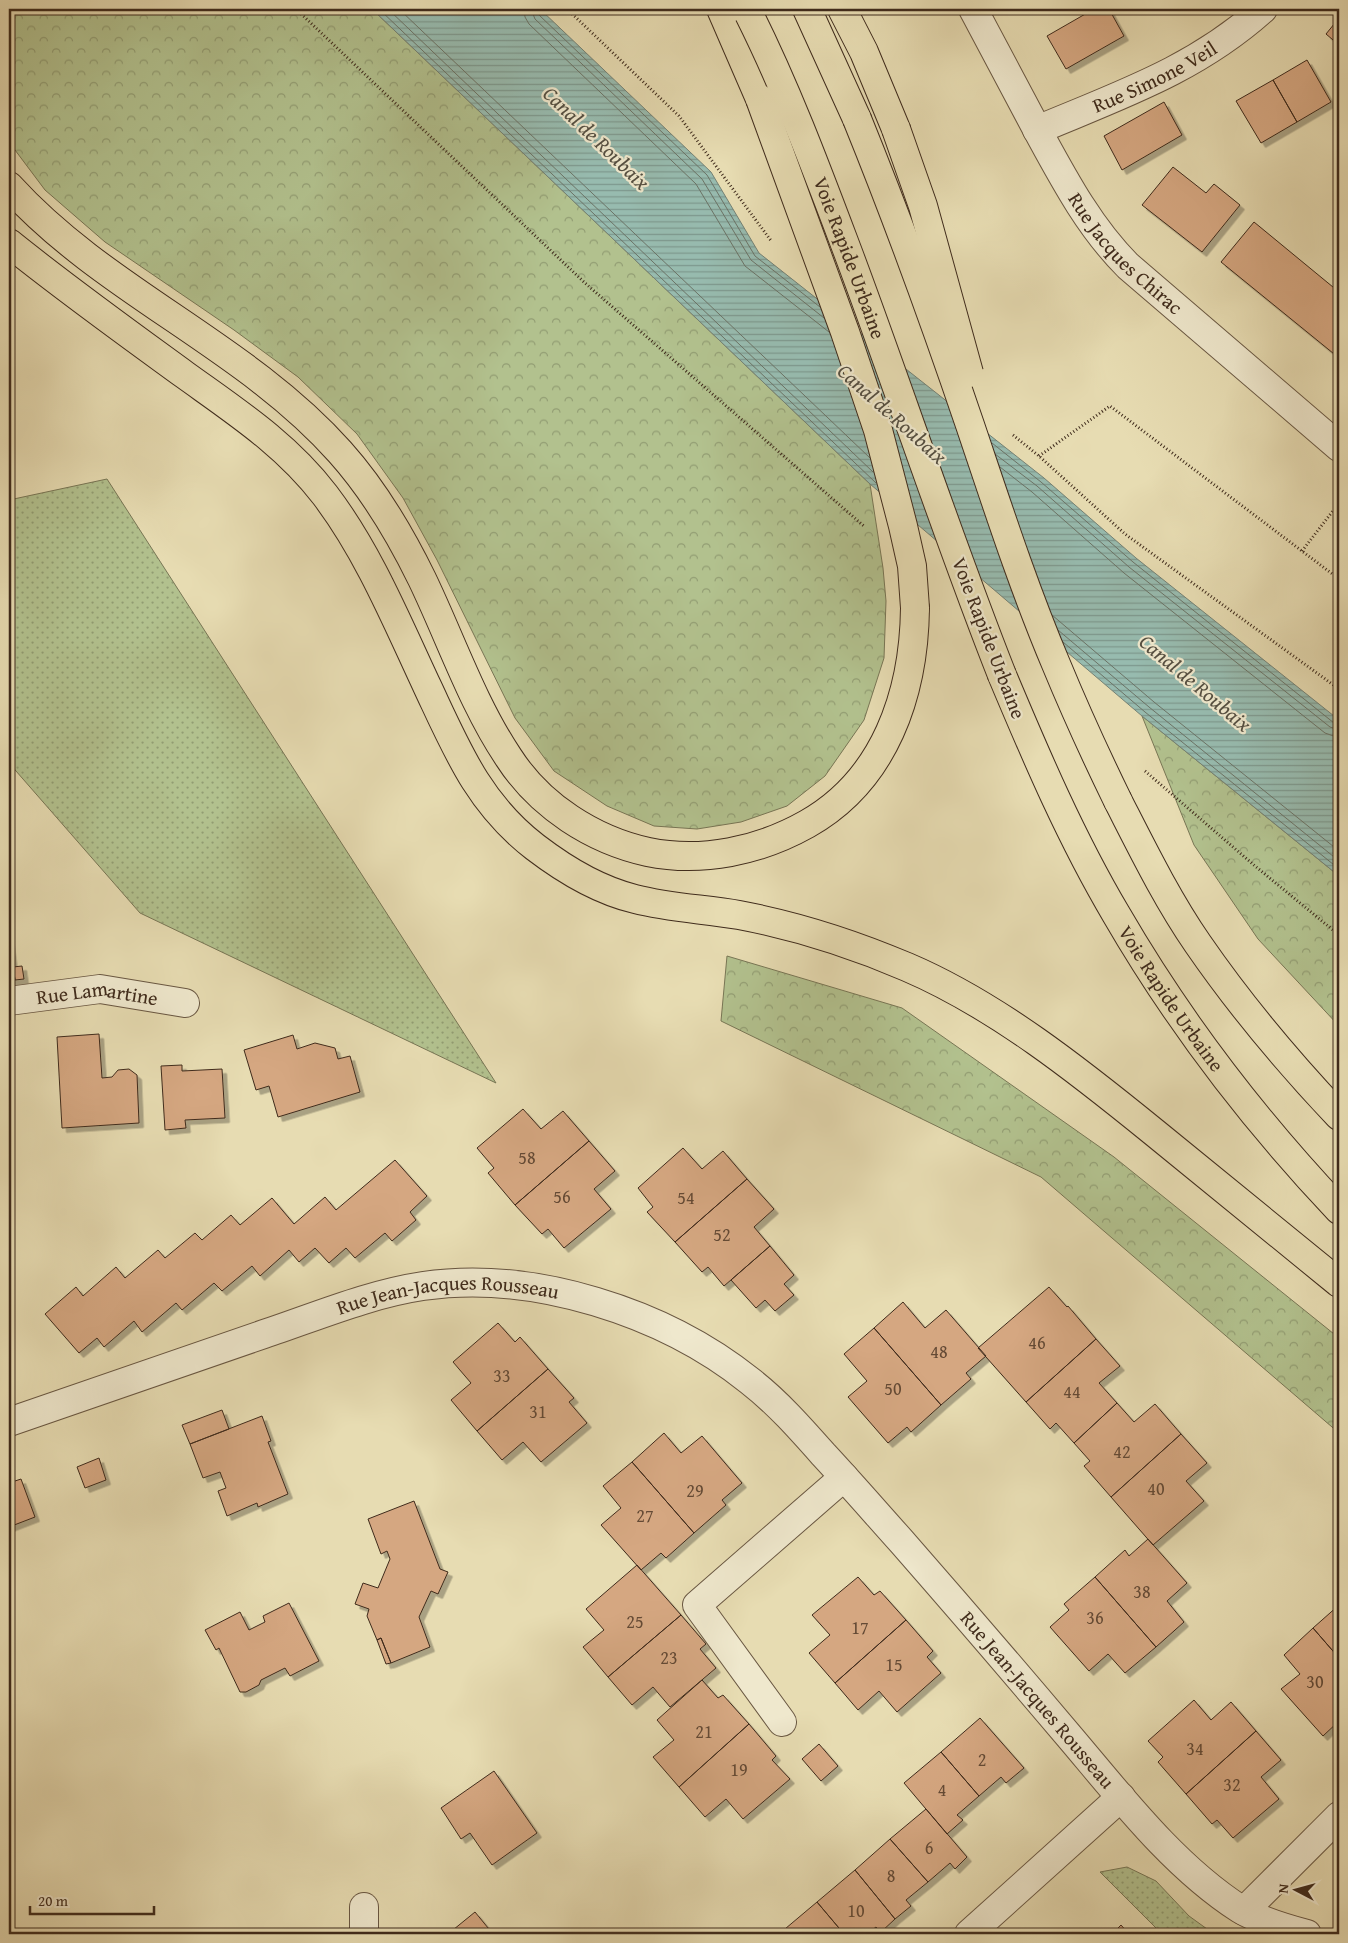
<svg xmlns="http://www.w3.org/2000/svg" width="1348" height="1943" font-family="'Gentium Book Plus',serif">
<style>
.grass{fill:url(#grass-dots);stroke:#787655}
.forest{fill:url(#forest-crowns);stroke:#787655}
.water{fill:url(#water-rules);stroke:#748174}
.lines{fill:none;stroke-linecap:round;stroke-linejoin:round}
.shore{stroke:#6b7366;stroke-width:1}
.building{fill:#d5a781;stroke:#3f2b1c;filter:url(#shadow)}
.minor-casing{stroke:#695742;stroke-width:30}
.trunk-casing{stroke:#3f2b1c;stroke-width:30}
.path{stroke:#3f2b1c;stroke-width:3;stroke-dasharray:1 2.5;stroke-linecap:butt}
.minor{stroke:#efe8cd;stroke-width:28}
.trunk{stroke:#e7dcb2;stroke-width:28}
.trunk-bridge-casing{stroke:#3f2b1c;stroke-width:30;stroke-linecap:butt}
.trunk-bridge{stroke:#e7dcb2;stroke-width:28}
.labels{text-anchor:middle;stroke-width:4.5;stroke-linejoin:round;paint-order:stroke}
.number-label{font-size:18px;fill:#644a35}
.street-label{font-size:20px;fill:#3f2b1c;stroke:#efe8cd}
.water-label{font-size:21px;font-style:italic;fill:#554f41;stroke:#efe8cd}
</style>
<defs>
<pattern id="grass-dots" width="8" height="8" patternUnits="userSpaceOnUse" patternTransform="scale(1.25)"><rect width="8" height="8" fill="#b2c18e"/><path d="M2 2h.1M6 6h.1" fill="none" stroke="#929d73" stroke-width="1.8" stroke-linecap="round"/></pattern>
<pattern id="forest-crowns" width="20" height="18" patternUnits="userSpaceOnUse" patternTransform="scale(1.25)"><rect width="20" height="18" fill="#b2c18e"/><path d="M2 6a3 3 0 1 1 6 0M12 15a3 3 0 1 1 6 0" fill="none" stroke="#929d73"/></pattern>
<pattern id="water-rules" width="6" height="5" patternUnits="userSpaceOnUse" patternTransform="scale(1.25)"><rect width="6" height="5" fill="#97bbaf"/><path d="M0 2.5h6" fill="none" stroke="#7d988e"/></pattern>
<filter id="shadow"><feDropShadow dx="4.5" dy="4.5" stdDeviation="0" flood-color="#0004"/></filter>
</defs>
<rect width="100%" height="100%" fill="#e7dcb2"/>
<filter id="stains"><feTurbulence type="fractalNoise" baseFrequency=".004" numOctaves="4"/><feColorMatrix values="0 0 0 0 .2 0 0 0 0 .09 0 0 0 0 .02 0 0 0 .5 -.17"/></filter>
<radialGradient id="worn" r=".72"><stop offset=".6" stop-color="#630" stop-opacity="0"/><stop offset="1" stop-color="#630" stop-opacity=".3"/></radialGradient>
<path class="grass" d="M107 479 496 1083 140 913 9 763V500Z
M1127 1867 1156 1881 1189 1916 1214 1934H1162L1100 1872Z"/>
<path class="forest" d="M9 9H372L870 484 883 568 886 601 884 658 864 720 825 776 787 806 741 822 697 829 654 826 607 806 554 771 515 718 437 560 403 498 357 434 298 377 234 330 105 242 45 190 9 142Z
M1142 716 1339 876V1026L1258 939 1194 845Z
M727 956 902 1008 1114 1157 1339 1338V1433L1041 1177 721 1021Z"/>
<path class="water" d="M372 9H540L711 172 759 253 1044 478 1136 558 1339 720V876L1142 716 870 484Z"/>
<g class="lines">
<path class="shore" d="M379 9 876 483
M388 9 873 472
M399 9 870 458
M524 9 525 17 529 24 696 184 745 266 829 332
M531 9 535 19 702 179 751 260 824 318
M537 9 539 15 707 175 755 256 820 307
M992 443 1041 482 1133 562 1334 723 1339 724
M995 454 1037 486 1129 567 1330 727 1339 730
M1000 467 1032 492 1124 573 1325 733 1339 738
M1052 615 1154 702 1339 851
M1058 630 1149 707 1339 861
M1063 642 1145 712 1339 869"/>
</g>
<path class="building" d="M1094 9H1109L1124 36 1066 69 1047 36Z
M1339 18V45L1326 34Z
M1307 60 1331 102 1297 122 1273 80Z
M1273 80 1297 122 1261 143 1236 101Z
M1164 102 1182 135 1122 170 1104 136Z
M1173 167 1206 193 1214 184 1240 205 1202 252 1142 205Z
M1254 222 1339 292V358L1221 262Z
M9 936 15 980 9 981Z
M22 966 24 979 15 980 13 967Z
M99 1034 102 1078 112 1077 118 1070 129 1069 137 1075 139 1123 62 1128 57 1037Z
M293 1035 297 1049 315 1043 335 1048 338 1059 350 1056 360 1092 278 1117 269 1086 256 1090 244 1050Z
M182 1065V1071L222 1069 225 1118 185 1120 186 1128 165 1130 161 1066Z
M523 1109 541 1129 563 1111 589 1141 515 1205 488 1173 494 1168 477 1148Z
M589 1141 615 1171 594 1189 611 1209 564 1248 548 1229 542 1234 515 1205Z
M683 1148 702 1169 723 1151 747 1179 675 1242 647 1212 653 1207 638 1188Z
M395 1160 427 1196 410 1212 416 1220 392 1241 385 1233 355 1258 346 1248 329 1263 315 1248 299 1262 289 1250 260 1276 252 1266 222 1291 214 1283 182 1310 176 1303 142 1332 134 1321 104 1347 97 1338 79 1353 45 1314 76 1287 83 1296 116 1267 125 1278 158 1250 165 1258 195 1233 202 1240 231 1215 240 1225 272 1198 294 1224 325 1197 336 1210Z
M747 1179 774 1209 754 1227 770 1246 724 1286 708 1267 702 1272 675 1242Z
M770 1246 794 1275 784 1284 794 1295 775 1311 765 1300 756 1308 731 1280Z
M1049 1287 1067 1307 1068 1306 1096 1339 1026 1402 978 1348Z
M903 1302 925 1328 946 1310 986 1356 966 1373 971 1379 941 1405 874 1328Z
M498 1323 515 1342 520 1337 548 1369 477 1431 451 1400 471 1383 453 1362Z
M874 1328 941 1405 911 1432 907 1427 888 1443 848 1397 867 1381 844 1354Z
M1096 1339 1120 1366 1099 1383 1117 1403 1074 1443 1056 1423 1050 1429 1026 1402Z
M548 1369 574 1398 569 1402 587 1423 541 1462 523 1442 502 1460 477 1431Z
M1117 1403 1134 1422 1155 1404 1181 1434 1111 1497 1084 1466 1090 1461 1074 1443Z
M222 1410 229 1429 190 1444 182 1425Z
M262 1416 271 1441 268 1442 288 1494 258 1507 257 1503 227 1516 218 1491 226 1488 220 1472 203 1478 190 1444Z
M664 1433 681 1453 702 1436 742 1483 722 1500 726 1505 694 1533 632 1462Z
M1181 1434 1207 1463 1186 1481 1204 1501 1153 1545 1111 1497Z
M99 1458 106 1480 85 1488 77 1467Z
M632 1462 694 1533 666 1558 661 1553 641 1570 601 1525 621 1508 603 1486Z
M21 1479 35 1517 9 1527V1483Z
M414 1501 440 1569 448 1572 438 1594 431 1591 419 1617 430 1647 391 1663 381 1638 377 1640 367 1616 369 1609 355 1604 363 1583 378 1588 390 1559 387 1551 381 1554 368 1519Z
M1148 1539 1187 1583 1167 1601 1184 1622 1156 1647 1095 1577 1125 1550 1129 1556Z
M637 1565 681 1615 608 1677 583 1647 604 1630 586 1609Z
M858 1577 874 1595 880 1591 906 1620 835 1683 809 1653 830 1635 812 1615Z
M1095 1577 1156 1647 1125 1673 1108 1654 1089 1671 1050 1627 1069 1610 1064 1604Z
M289 1603 319 1661 290 1676 285 1668 261 1680 259 1685 246 1692H240L219 1648 216 1650 205 1630 240 1612 249 1630 265 1622 263 1616Z
M1339 1605V1658L1313 1628Z
M681 1615 706 1644 700 1649 716 1668 670 1707 653 1687 632 1705 608 1677Z
M906 1620 933 1651 927 1657 941 1673 897 1712 879 1691 858 1710 835 1683Z
M1313 1628 1339 1658V1721L1323 1736 1281 1689 1300 1674 1284 1655Z
M381 1638 391 1663 386 1664 377 1640Z
M702 1680 718 1698 723 1695 749 1724 679 1787 653 1757 674 1740 657 1720Z
M1194 1700 1211 1720 1231 1702 1256 1731 1186 1794 1158 1762 1163 1757 1148 1741Z
M980 1718 1024 1768 1006 1783 1001 1777 979 1796 941 1752Z
M749 1724 776 1756 772 1760 790 1779 743 1819 726 1799 705 1817 679 1787Z
M1256 1731 1281 1760 1261 1777 1279 1799 1233 1838 1217 1820 1212 1824 1186 1794Z
M819 1744 838 1766 821 1781 802 1759Z
M941 1752 979 1796 957 1815 963 1820 947 1834 904 1783Z
M494 1771 537 1833 492 1865 470 1833 461 1839 441 1808Z
M926 1809 967 1857 955 1869 950 1863 928 1882 890 1839Z
M890 1839 928 1882 906 1900 911 1906 895 1919 855 1870Z
M855 1870 895 1919 881 1932 876 1927 867 1934H844L817 1902Z
M817 1902 844 1934H779Z
M475 1912 493 1934H448Z
M1121 1925 1129 1934H1112Z"/>
<g class="lines">
<g class="minor-casing">
<g id="minor">
<path id="s1" d="M973 9C996 52 1018 94 1041 137 1066 183 1091 229 1128 266L1339 447"/>
<path id="s2" d="M1037 130C1120 95 1195 70 1263 9"/>
<path id="s3" d="M9 1001 100 989 185 1003"/>
<path id="s4" d="M9 1422C94 1393 179 1364 264 1334 315 1317 369 1294 423 1286 533 1270 664 1312 750 1381 777 1402 800 1428 823 1454 850 1483 876 1513 902 1542 958 1606 1013 1670 1068 1735 1119 1795 1173 1866 1240 1909 1260 1921 1284 1928 1307 1934"/>
<path d="M782 1722 697 1605 844 1477"/>
<path d="M1244 1911 1339 1816"/>
<path d="M364 1934V1907"/>
<path d="M969 1934 1121 1797"/>
</g>
</g>
<g class="trunk-casing">
<g id="trunk">
<path d="M721 9 760 99"/>
<path d="M807 9 857 119"/>
<path d="M842 9 864 52 896 129"/>
<path d="M9 186C105 292 245 345 340 452 374 490 400 534 422 579 450 637 473 705 509 758 540 806 593 840 648 852 702 863 759 851 807 824 885 780 914 694 915 608"/>
<path d="M9 243C66 289 126 332 185 375 235 411 286 444 325 495 369 553 397 622 428 688 457 750 479 804 535 847 565 870 598 890 635 899 670 908 705 909 739 915 797 926 853 944 907 967 996 1005 1080 1072 1155 1133 1217 1183 1278 1233 1339 1283"/>
<path id="s5" d="M1002 675C1036 756 1071 838 1116 914 1178 1021 1254 1120 1339 1210"/>
<path d="M1118 801C1143 850 1167 899 1198 944 1240 1005 1288 1062 1339 1116"/>
</g>
</g>
<path class="path" d="M296 9 585 283 865 527
M567 9 679 116 772 242
M1013 435 1039 456 1125 534 1339 689
M1039 456 1110 406 1339 579
M1302 551 1339 503
M1145 771 1255 866 1339 935"/>
<use href="#minor" class="minor"/>
<use href="#trunk" class="trunk"/>
<g class="trunk-bridge-casing">
<g id="trunk-bridge">
<path id="s6" d="M749 14C788 92 818 173 849 255 901 394 947 536 1002 675"/>
<path d="M760 99 845 332 878 430 903 526 912 566 915 608"/>
<path d="M857 119C898 220 935 322 970 425 997 505 1023 586 1056 664 1075 710 1096 756 1118 801"/>
<path d="M896 129 923 206 969 373"/>
</g>
</g>
<use href="#trunk-bridge" class="trunk-bridge"/>
</g>
<g class="labels">
<g class="number-label">
<text x="527" y="1164">58</text>
<text x="562" y="1203">56</text>
<text x="686" y="1204">54</text>
<text x="722" y="1241">52</text>
<text x="1037" y="1349">46</text>
<text x="939" y="1358">48</text>
<text x="502" y="1382">33</text>
<text x="893" y="1395">50</text>
<text x="1072" y="1398">44</text>
<text x="538" y="1418">31</text>
<text x="1122" y="1458">42</text>
<text x="1156" y="1495">40</text>
<text x="695" y="1497">29</text>
<text x="645" y="1522">27</text>
<text x="1142" y="1598">38</text>
<text x="1095" y="1624">36</text>
<text x="635" y="1628">25</text>
<text x="860" y="1634">17</text>
<text x="669" y="1664">23</text>
<text x="894" y="1671">15</text>
<text x="1315" y="1688">30</text>
<text x="704" y="1738">21</text>
<text x="1195" y="1755">34</text>
<text x="982" y="1766">2</text>
<text x="739" y="1776">19</text>
<text x="1232" y="1791">32</text>
<text x="942" y="1796">4</text>
<text x="929" y="1854">6</text>
<text x="891" y="1882">8</text>
<text x="856" y="1917">10</text>
</g>
<g class="street-label">
<text dy="7" stroke="none"><textPath href="#s2" startOffset="129">Rue Simone Veil</textPath></text>
<text dy="7" stroke="none"><textPath href="#s1" startOffset="290">Rue Jacques Chirac</textPath></text>
<text dy="7" stroke="none"><textPath href="#s6" startOffset="264">Voie Rapide Urbaine</textPath></text>
<text transform="translate(989 638) rotate(69)" y="7">Voie Rapide Urbaine</text>
<text dy="7" stroke="none"><textPath href="#s5" startOffset="366">Voie Rapide Urbaine</textPath></text>
<text dy="7" stroke="none"><textPath href="#s3" startOffset="89">Rue Lamartine</textPath></text>
<text dy="7" stroke="none"><textPath href="#s4" startOffset="460">Rue Jean-Jacques Rousseau</textPath></text>
<text dy="7" stroke="none"><textPath href="#s4" startOffset="1215">Rue Jean-Jacques Rousseau</textPath></text>
</g>
<g class="water-label">
<text transform="translate(596 138) rotate(44)" y="7">Canal de Roubaix</text>
<text transform="translate(892 414) rotate(42)" y="7">Canal de Roubaix</text>
<text transform="translate(1195 683) rotate(40)" y="7">Canal de Roubaix</text>
</g>
</g>
<rect width="1348" height="1943" fill="none" stroke="#e7dcb2" stroke-width="30"/>
<rect x="10" y="10" width="1328" height="1923" fill="none" stroke="#3f2b1c" stroke-width="2.5"/>
<rect x="15" y="15" width="1318" height="1913" fill="none" stroke="#3f2b1c"/>
<g transform="translate(1296 1890) rotate(276)" stroke="#efe8cd" stroke-width="4" paint-order="stroke">
<path d="M0-4L9 19L0 12L-9 19Z" fill="#3f2b1c"/>
<text y="-8" font-size="14" font-weight="bold" text-anchor="middle" fill="#3f2b1c">N</text>
</g>
<path d="M30 1906v8h124v-8" fill="none" stroke="#3f2b1c" stroke-width="2.5"/>
<text x="38" y="1906" font-size="15" fill="#3f2b1c" stroke="#efe8cd" stroke-width="4" paint-order="stroke">20 m</text>
<rect width="100%" height="100%" filter="url(#stains)"/>
<rect width="100%" height="100%" fill="url(#worn)"/>
</svg>
